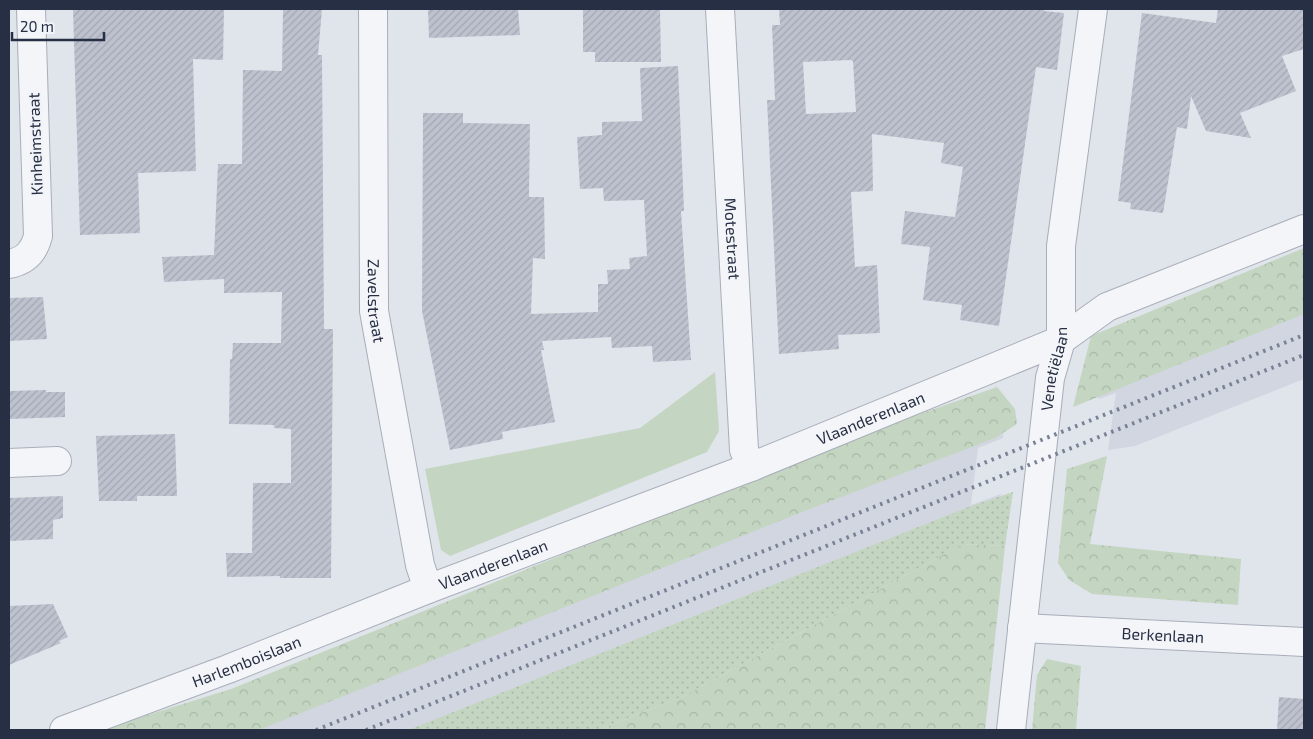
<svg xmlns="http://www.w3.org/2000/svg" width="1313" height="739" font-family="'Exo 2',sans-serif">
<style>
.built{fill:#d2d6e0}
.grass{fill:url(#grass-dots)}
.forest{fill:url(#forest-crowns)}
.park{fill:#c4d6c1}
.building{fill:url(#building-hatch);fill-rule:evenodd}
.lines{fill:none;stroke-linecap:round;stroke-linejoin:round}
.street-casing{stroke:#a8aeb9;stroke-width:30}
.street{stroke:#f4f5f9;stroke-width:28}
.rail{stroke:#788196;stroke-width:4;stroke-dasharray:2.5 5;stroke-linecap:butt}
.labels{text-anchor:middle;stroke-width:4;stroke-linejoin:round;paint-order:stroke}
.street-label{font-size:16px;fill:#272f44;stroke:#f0f3f8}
</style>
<defs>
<pattern id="grass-dots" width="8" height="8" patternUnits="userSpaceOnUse" patternTransform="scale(1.25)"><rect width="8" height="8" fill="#c4d6c1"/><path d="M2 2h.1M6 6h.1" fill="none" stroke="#a8b8a7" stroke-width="1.8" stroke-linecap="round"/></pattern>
<pattern id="forest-crowns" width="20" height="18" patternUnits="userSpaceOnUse" patternTransform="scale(1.25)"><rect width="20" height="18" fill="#c4d6c1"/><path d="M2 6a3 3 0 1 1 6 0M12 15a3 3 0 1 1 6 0" fill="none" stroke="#a8b8a7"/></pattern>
<pattern id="building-hatch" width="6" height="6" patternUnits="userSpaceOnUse" patternTransform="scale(1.25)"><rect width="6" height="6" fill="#bdc2ce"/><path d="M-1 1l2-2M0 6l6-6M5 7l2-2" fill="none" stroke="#a2a7b2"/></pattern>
</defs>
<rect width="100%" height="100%" fill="#e0e4eb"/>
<path class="built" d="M1304 273V379L1135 446 1108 450 1116 393 1099 399 1096 391Z
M1004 408 1003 438 978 448 971 505 1001 494 995 529 598 730H147Z"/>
<path class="grass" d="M1013 492 1005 546 963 544 684 696 598 730H408L971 506Z"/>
<path class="forest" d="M1304 248V314L1073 407 1091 336Z
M997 387 1015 409 1017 424 995 438 797 514 259 730H99L231 689 757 476 891 424Z
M1107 456 1090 544 1241 559 1238 605 1092 594 1069 580 1058 563 1067 469Z
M963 544 1005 546 985 730H598L684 696Z
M1047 659 1081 666 1076 730H1032L1037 675Z"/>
<path class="park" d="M715 372 719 431 707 452 450 556 441 550 425 469 640 428Z"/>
<path class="building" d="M73 9H224L223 60 193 59 196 171 138 173 140 233 80 235Z
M283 9H322L318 55H322L324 329H333L331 578H280V576L227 577 226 553H252L253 483H291V429L274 428V425L229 424 230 359H232L233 343H281L282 292 224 293V279L164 282 162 257 214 255 218 164H242L243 70 282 71Z
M428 9H518L520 35 429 38Z
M583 9H660L661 62H595V52H583Z
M779 9H1045L1044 11 1064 13 1057 70 1036 67 999 326 960 320 962 305 923 300 930 247 901 244 905 211 955 217 963 167 941 163 944 143 872 134 873 191 851 192 855 267 877 265 880 333 838 335 839 349 779 354 767 100H775L772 25H780ZM850 60 853 61 856 112 806 114 803 62Z
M1218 9H1304V49L1282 56 1296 91 1240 113 1251 138 1206 131 1191 96 1187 129 1177 127 1163 213 1130 209 1131 203 1118 201 1142 13 1216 23Z
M678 66 684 211H681L691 360 653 362 652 346 612 348 611 337 542 341 544 350H541L555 422 502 432 503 439 450 450 422 311 423 113H463V123L530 124 529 197H544L545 259 533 258 531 314 598 312V284H608L607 270 630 269 629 258 647 256 644 200 604 201 603 188 580 189 577 137 602 135V122L642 121 640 68Z
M43 297 47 339 9 341V298Z
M46 390V392H65V417L9 419V391Z
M175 434 177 496H137V501H99L96 436Z
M63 496V518L53 520V539L9 541V498Z
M53 604 68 637 59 641 61 643 9 665V606Z
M1279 697 1304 699V730H1277Z"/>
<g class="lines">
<g class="street-casing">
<g id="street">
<path id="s1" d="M373 9 374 311 420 565 428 589"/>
<path id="s2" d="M720 9 744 450 751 467"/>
<path d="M9 264C25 261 34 252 38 236L31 9"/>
<path d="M9 463 57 461"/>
<path id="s3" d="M1022 628 1304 642"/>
<path id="s4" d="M64 730 228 669 428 589 751 467 1061 340 1107 307 1304 229"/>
<path id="s5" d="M1011 730 1050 378 1061 340V246L1093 9"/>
</g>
</g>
<use href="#street" class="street"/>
<path class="rail" d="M316 730 1304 335
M366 730 1304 355"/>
</g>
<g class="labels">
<g class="street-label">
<text transform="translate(35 144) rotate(-92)" y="6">Kinheimstraat</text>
<text dy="6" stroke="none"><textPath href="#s2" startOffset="230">Motestraat</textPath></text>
<text dy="6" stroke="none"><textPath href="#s1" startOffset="292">Zavelstraat</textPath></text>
<text dy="6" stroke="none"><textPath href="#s5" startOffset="364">Venetiëlaan</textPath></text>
<text dy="6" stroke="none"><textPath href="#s4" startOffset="865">Vlaanderenlaan</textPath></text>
<text dy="6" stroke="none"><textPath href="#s4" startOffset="460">Vlaanderenlaan</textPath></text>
<text dy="6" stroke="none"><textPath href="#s3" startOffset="141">Berkenlaan</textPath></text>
<text dy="6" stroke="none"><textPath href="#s4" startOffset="195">Harlemboislaan</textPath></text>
</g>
</g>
<rect width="1313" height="739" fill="none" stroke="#272f44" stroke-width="20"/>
<path d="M12 32v8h92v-8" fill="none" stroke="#272f44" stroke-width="2.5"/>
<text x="20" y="32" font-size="15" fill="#272f44" stroke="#f0f3f8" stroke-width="4" paint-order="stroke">20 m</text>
</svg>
